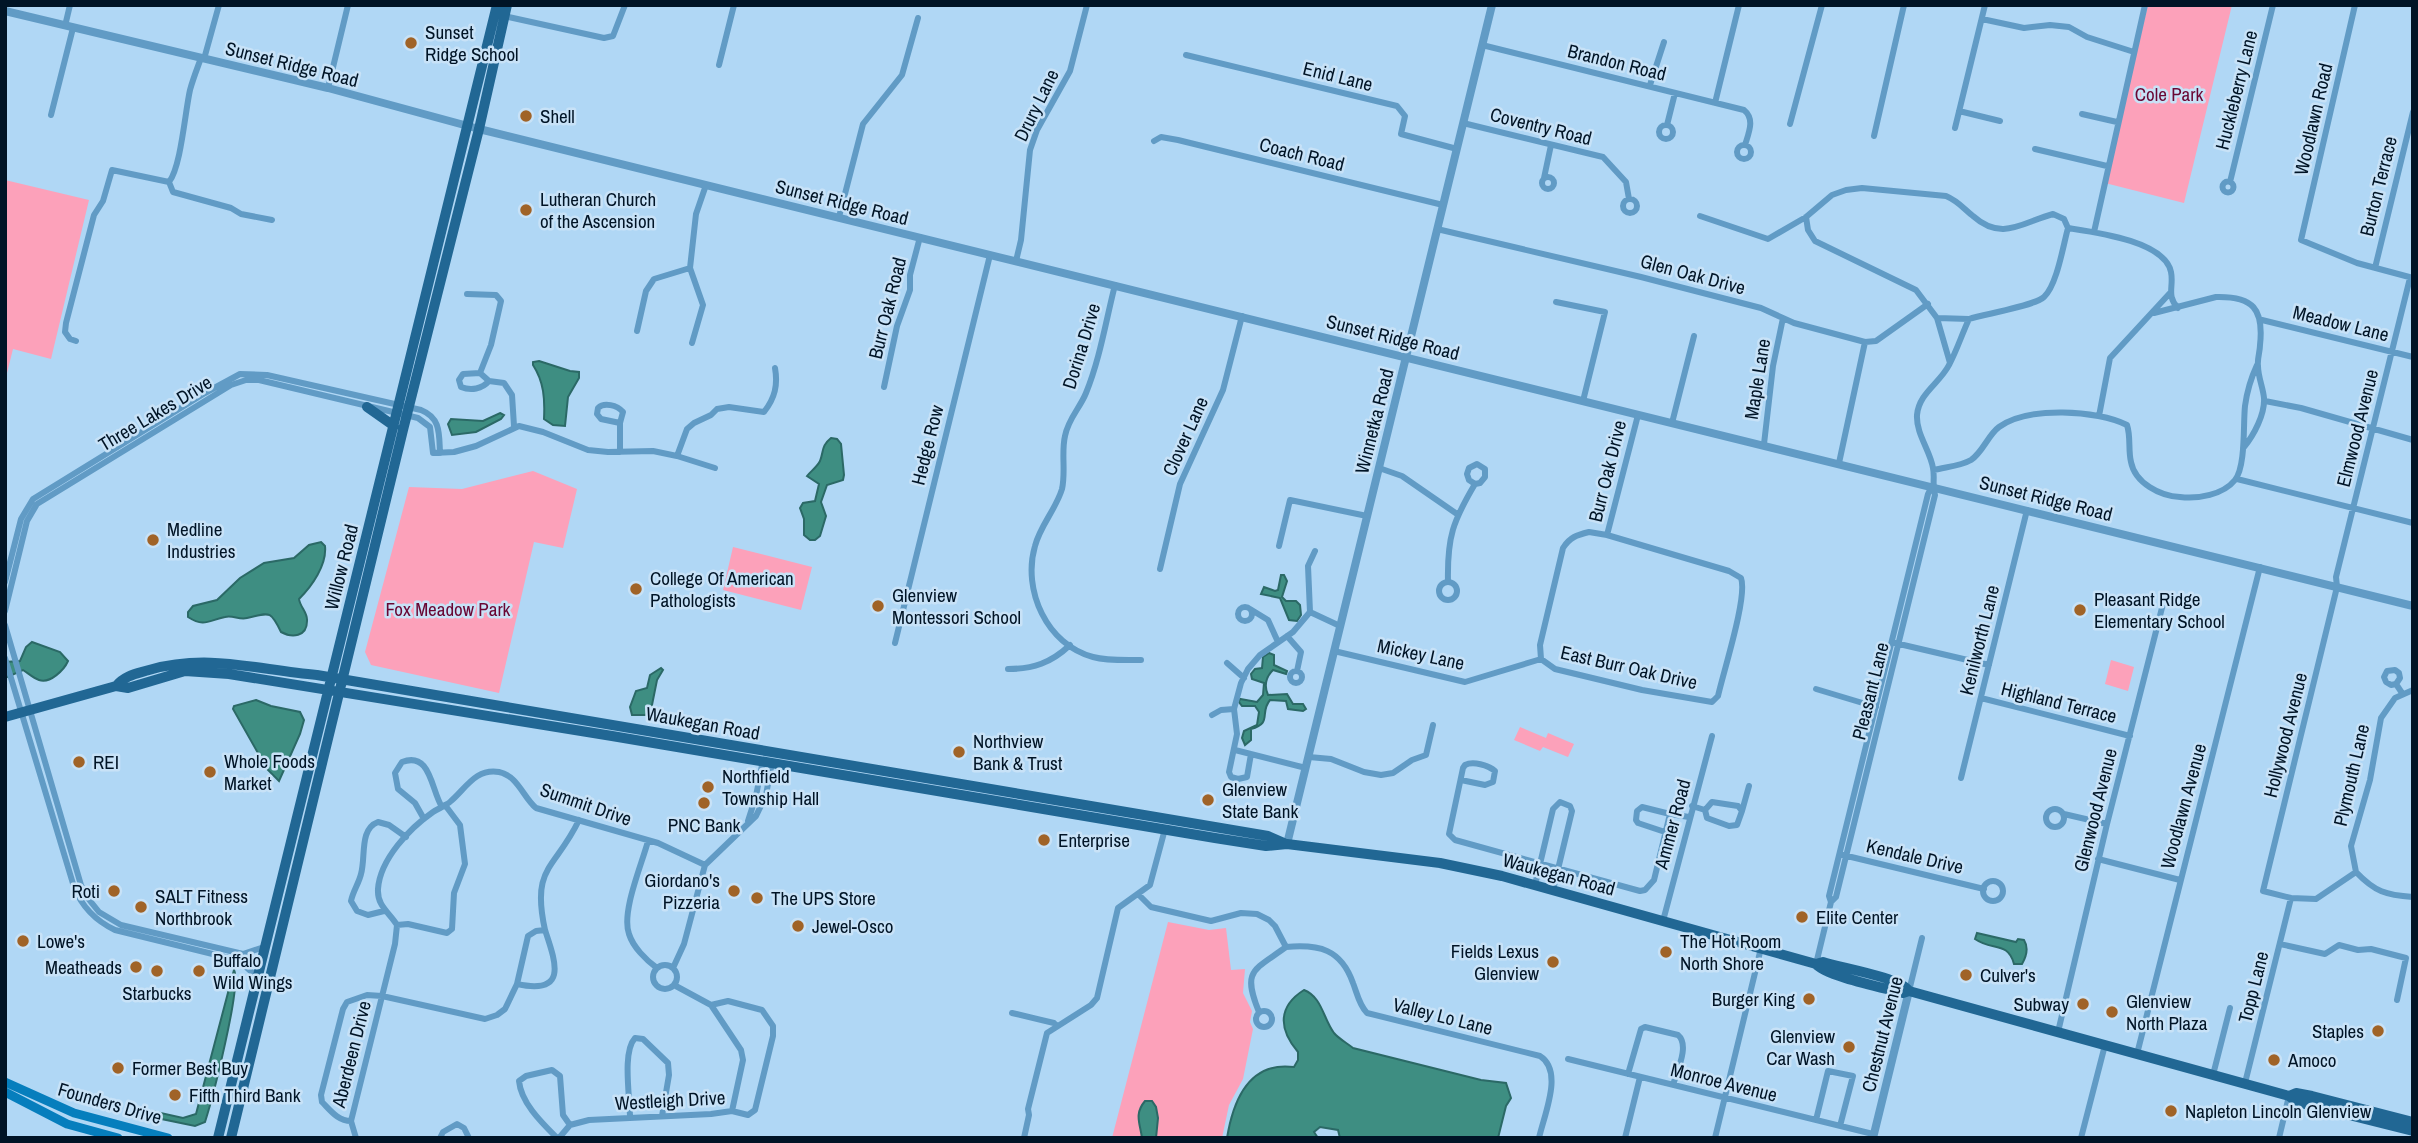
<svg xmlns="http://www.w3.org/2000/svg" width="2418" height="1143" font-family="'Archivo Narrow',sans-serif">
<style>
.green{fill:#fca1ba}
.water{fill:#3e8e82;stroke:#2b6966;stroke-width:2}
.lines{fill:none;stroke-linecap:round;stroke-linejoin:round}
.minor{stroke:#619bc5;stroke-width:6}
.tertiary{stroke:#619bc5;stroke-width:8}
.secondary{stroke:#067ebd;stroke-width:9}
.primary{stroke:#216794;stroke-width:10}
.poi-dot{fill:#a06327;stroke:#c8e2f7;stroke-width:2.5}
.labels{text-anchor:middle;stroke-width:5;stroke-linejoin:round;paint-order:stroke}
.poi-label{font-size:19px;fill:#001426;stroke:#c8e2f7;text-anchor:start}
.street-label{font-size:19px;fill:#001426;stroke:#c8e2f7}
.park-label{font-size:19px;fill:#690633;stroke:#c8e2f7}
</style>
<rect width="100%" height="100%" fill="#b0d7f5"/>
<path class="green" d="M2148 5H2232L2184 203 2105 183Z
M5 180 89 200 51 359 13 349 5 381Z
M533 471 577 489 563 548 534 542 499 693 371 665 365 652 409 487 462 489Z
M733 547 812 567 801 610 723 590Z
M2111 660 2134 667 2128 691 2105 684Z
M1520 727 1546 738 1548 733 1574 744 1568 757 1543 747 1540 751 1514 740Z
M1168 922 1209 930 1226 928 1231 970 1245 969 1243 993 1252 1011 1250 1022 1253 1029 1243 1079 1229 1105 1222 1138H1112Z"/>
<path class="water" d="M539 361 570 371 579 372V378L568 397 565 426 553 425 544 419C545 399 544 382 533 365V362Z
M500 413 504 415 501 419 476 432 452 435 448 424 451 419 483 421Z
M831 438 837 439 841 444 844 475 843 480 827 485 821 502 826 516 820 536 815 540H810L804 535V519L800 508 803 503 815 501 819 484 807 476C811 471 817 467 820 461 824 451 821 446 831 438Z
M321 542 325 546C327 565 312 586 299 599 300 607 308 613 307 621 307 637 292 638 281 632 270 609 269 613 247 618 239 620 233 615 225 617 209 620 205 628 188 617V612L193 606 217 600 240 578 264 563 294 558 309 545Z
M1281 575H1284L1287 581 1282 597 1286 601H1296L1300 605 1301 615 1297 621 1289 620 1280 598 1261 594 1264 587 1275 591 1278 590Z
M32 642 60 652 68 661C64 670 50 684 39 680 33 678 28 673 23 670L5 678V662L20 661 26 647Z
M1269 653 1274 655V665L1287 671 1286 674 1273 670C1266 677 1264 686 1268 695L1287 694 1293 704H1303L1306 709 1303 711 1288 709 1286 701 1270 700C1259 713 1273 723 1251 729V740L1245 745 1242 738 1244 731 1257 725 1259 712 1255 706H1242L1239 702 1240 699 1257 702 1263 695 1264 683 1252 679 1251 674 1255 669 1262 668 1263 657Z
M661 668 663 670 657 680 651 710 645 715H632L630 707 636 691 647 688 650 675Z
M256 700 271 706 300 712 304 720 300 734 279 781 267 769 233 709 234 706Z
M1977 933 2016 942 2018 939 2024 940C2029 948 2026 957 2022 964H2014C2008 941 1992 951 1975 939Z
M234 970C242 985 212 1100 205 1122L195 1126 152 1117 149 1113 152 1111 183 1118 196 1114Z
M1304 990C1322 997 1323 1018 1334 1033 1339 1039 1347 1043 1353 1048L1481 1080 1506 1083 1511 1098 1506 1106 1498 1138H1340L1338 1130 1320 1127 1314 1132 1318 1138H1227C1233 1101 1249 1061 1294 1067L1298 1060V1052C1279 1030 1277 1007 1304 990Z
M1145 1101H1152L1156 1107 1158 1118 1156 1138H1142C1140 1123 1134 1114 1145 1101Z"/>
<g class="lines">
<path class="minor" d="M2355 5 2301 240 2357 263 2413 278
M504 16 604 38 613 36 625 5
M1982 19 2024 28 2050 25 2069 27 2087 37 2134 52
M65 26 70 5
M1482 45 1744 110C1755 119 1749 132 1745 145
M1186 55 1397 106 1405 116 1401 134 1457 149
M204 59 219 5
M719 65 734 5
M1650 85 1664 42
M328 88 348 5
M1715 103 1739 5
M1959 111 2000 121
M2082 114 2117 122
M51 115 73 28
M1463 123 1603 157 1626 182 1629 199
M1790 124 1822 5
M1667 125 1675 93
M1659 132a7 7 0 1 1 14 0a7 7 0 1 1-14 0Z
M1955 128 1985 5
M1874 136 1904 5
M1154 141 1161 137 1178 140 1443 205
M1737 152a7 7 0 1 1 14 0a7 7 0 1 1-14 0Z
M2035 149 2107 166
M1542 183a6 6 0 1 1 12 0a6 6 0 1 1-12 0Z
M1544 178 1551 145
M2222.5 187a5.5 5.5 0 1 1 11 0a5.5 5.5 0 1 1-11 0Z
M169 182C181 167 185 112 190 90 193 79 197 69 201 58
M169 182 173 192 231 208 241 214 272 220
M2230 182 2273 5
M1623 206a7 7 0 1 1 14 0a7 7 0 1 1-14 0Z
M1700 216 1768 239 1806 217 1832 195 1846 190 1862 188 1946 196C1958 201 1963 208 1973 216 2002 242 2023 222 2053 214L2064 219 2068 228C2094 232 2165 241 2171 272 2174 286 2166 296 2178 308
M839 217 863 124 902 75 918 18
M1806 217 1808 230 1815 241 1916 290 1937 318 1950 363
M1437 229 1641 277 1761 308 1794 323 1865 342 1876 341 1928 304
M2094 232 2145 5
M1016 261 1021 240 1030 150 1037 130 1070 71 1087 5
M2375 268 2413 112
M2410 278 2336 577 2337 587 2263 891 2291 898 2316 899 2356 872C2375 892 2386 895 2413 897
M1115 285C1106 320 1100 359 1086 393 1080 408 1068 419 1065 436 1061 453 1066 471 1062 489 1056 509 1040 526 1035 546 1022 590 1047 645 1093 657 1108 661 1126 660 1141 660
M467 294 496 295 501 301 491 345 480 373
M1556 302 1605 312 1583 401
M2154 313 2216 297C2253 296 2264 309 2260 345 2260 352 2257 359 2258 366 2258 377 2263 387 2264 398 2265 414 2254 435 2244 447
M1937 318 1969 319
M2262 320 2413 357
M637 331 646 291 654 279 690 268
M76 341 70 339 65 332 66 323 94 215 103 201 112 170 169 182
M692 343 703 305 690 268 696 214 706 185
M489 381C482 389 471 391 461 387L459 380 463 374 480 373 489 381 504 383 512 395 514 426
M884 387 897 326 910 290V275L920 237
M2265 401 2301 408 2413 440
M2099 416 2110 358 2170 293
M620 423 601 419 597 414 598 408C604 402 617 405 623 412L620 423V452
M1672 423 1694 336
M1764 444 1773 366 1783 318
M677 456 687 429 694 423 711 415 717 409 729 407 764 412C775 398 778 385 775 368
M1839 463 1865 342
M1379 468 1402 476 1457 514
M1934 470C1945 467 1961 466 1971 460 1983 452 1988 435 1999 427 2028 406 2097 410 2127 425 2131 437 2128 450 2131 462 2135 483 2160 496 2180 497 2198 499 2223 495 2235 480 2246 466 2243 424 2245 406 2247 391 2251 378 2257 365
M2237 479 2413 523
M1589 532 1607 535 1729 571 1741 578C1748 596 1723 673 1718 696L1712 702 1642 690 1555 669 1541 659 1540 645 1563 548C1570 537 1577 535 1589 532Z
M1607 535 1638 415
M1279 546 1290 500 1367 516
M1160 569 1180 484 1223 390 1242 316
M1439 591a9 9 0 1 1 18 0a9 9 0 1 1-18 0Z
M5 582 21 519 33 499 205 393 240 374 267 375 421 410C441 418 439 434 440 453
M1448 582C1447 537 1453 521 1475 484L1480 483 1485 477V469L1477 464 1469 468 1467 474 1469 480 1475 484
M1238 614a7 7 0 1 1 14 0a7 7 0 1 1-14 0Z
M1250 609 1268 620 1278 642
M5 611 27 521 37 504 231 385 246 380H259L418 418 430 427 433 453 454 452 476 446 519 426 543 432 588 450 608 452 653 451 677 456 715 468
M1310 612 1340 626
M5 625 81 885 87 897 99 912 121 925 243 954 264 947
M1287 636 1301 652 1297 671
M895 643 990 255
M1895 643 1989 665
M1334 651 1465 682 1541 659
M5 658 74 887C82 907 96 921 115 930L233 959 245 966 256 976
M1227 663 1244 678
M1008 669C1033 669 1051 663 1070 645
M1290 677a6 6 0 1 1 12 0a6 6 0 1 1-12 0Z
M2396 684 2400 678 2399 673 2395 670 2387 671 2384 677 2386 682 2391 685 2396 684 2402 693
M1816 689 1876 707
M1981 698 2130 736
M1212 715 1221 710 1234 709
M1235 750 1306 768
M1251 754 1247 777 1238 779 1231 777 1229 772 1237 734 1234 709 1241 683 1248 669 1260 655 1293 632 1310 612 1308 566 1315 551
M1309 757 1331 759 1364 772 1381 775 1393 773 1412 760 1426 755 1433 725
M1961 778 2027 510
M1461 780 1485 785 1493 782 1495 771C1488 765 1473 761 1465 765L1463 768 1449 834 1455 840 1640 891 1645 890 1654 880 1670 814 1689 817
M1692 806 1705 810 1712 802 1738 806 1742 811 1737 825 1729 826 1707 818 1705 810
M2046 818a9 9 0 1 1 18 0a9 9 0 1 1-18 0Z
M1742 811 1749 786
M2064 814 2107 824
M424 819 415 803 398 789 395 773 402 762C431 751 431 790 442 807
M748 821 756 796 763 760
M1665 832 1638 823 1636 820 1637 811 1642 807 1670 814
M648 841C642 864 621 912 629 934 633 947 646 960 657 968
M1843 855 1984 889
M2098 859 2180 880
M2356 872 2351 846 2370 780 2381 718 2395 698 2413 690
M1983 891a10 10 0 1 1 20 0a10 10 0 1 1-20 0Z
M1535 885 1553 809 1560 802 1570 806 1572 811 1553 890
M1138 894 1151 907 1211 921 1241 913 1257 914 1269 920 1275 926 1286 947C1253 971 1242 970 1259 1012
M1831 902 1829 896 1928 494 1932 486
M384 911 368 915 357 911 351 901C353 891 359 883 361 874 366 857 359 829 378 822L389 825 406 837
M1663 921 1712 736
M397 925C389 912 377 906 378 889 380 859 410 828 433 812 439 808 446 806 451 801 466 788 476 768 499 772 518 776 523 797 536 808L658 843 705 865
M397 925 408 924 447 933 452 929 454 893 465 864 460 825 445 805
M2280 944 2325 954 2339 945 2358 950 2371 949 2406 958 2397 1000
M1286 947C1319 944 1341 949 1353 983 1357 993 1359 1005 1367 1013L1540 1056C1564 1071 1544 1115 1539 1138
M1816 964 1831 902 1836 897 1935 495C1932 485 1935 477 1933 468 1930 450 1916 434 1917 415 1919 393 1940 383 1949 365 1957 350 1962 334 1969 319 1985 314 2034 306 2044 297 2057 285 2063 246 2068 228
M653 977a12 12 0 1 1 24 0a12 12 0 1 1-24 0Z
M673 968 684 944 705 865 756 816 766 795 772 762
M517 984C568 995 556 963 545 930
M1909 991 1922 938
M711 1005 741 1050 743 1060 732 1111
M1256 1019a8 8 0 1 1 16 0a8 8 0 1 1-16 0Z
M1012 1013 1054 1023 1057 1026
M2058 1032 2107 824 2165 596
M2137 1054 2260 567
M1568 1059 1873 1134
M1628 1074 1641 1029 1645 1027 1678 1035C1690 1045 1677 1071 1673 1085
M2213 1075 2230 1008
M2245 1083 2291 898
M630 1118C630 1097 622 1052 635 1038L643 1039 668 1063 669 1075 662 1116
M1816 1120 1828 1071 1853 1076 1840 1126
M351 1121C338 1121 331 1111 322 1102L321 1095 343 1009 347 1002 367 995 382 996 485 1019 497 1015 505 1009 517 984 528 936 536 931 545 930C531 866 555 870 579 820
M356 1138 351 1121 395 944 397 925
M440 1138 443 1132 457 1124 464 1128 469 1138
M557 1138C542 1123 521 1103 519 1081L526 1076 552 1070 560 1076 563 1115 570 1125
M559 1138 570 1125 589 1120 711 1114 732 1111 748 1115 755 1110 773 1036V1026L762 1010 728 1001 711 1005 674 985
M1024 1138 1029 1115 1028 1109 1047 1033 1091 1005 1097 998 1118 908 1150 885 1165 829
M1625 1138 1640 1077
M1715 1138 1761 948
M2081 1138 2105 1045
M2279 1138 2289 1096"/>
<path class="tertiary" d="M5 11 328 88 479 129 2413 606
M1287 844 1492 5
M1873 1138 1909 991"/>
<path class="secondary" d="M5 1082 74 1113 168 1138
M5 1092 67 1124 118 1138"/>
<path class="primary" d="M367 407 394 426
M116 686C126 675 136 674 149 670 209 653 257 670 317 675L1268 836 1284 843
M5 717 116 686 128 688 185 671 229 674 612 736 1215 838 1266 846 1287 844 1440 863 1502 876 1816 964 1823 962C1842 968 1899 977 1909 991
M1816 964C1825 976 1885 988 1903 993L1909 991 2289 1096 2297 1102 2413 1131
M2289 1096 2296 1093 2312 1096 2413 1122
M218 1138 497 5
M231 1138 403 430 479 129 507 5"/>
</g>
<g class="poi-dot">
<circle cx="411" cy="43" r="7"/>
<circle cx="526" cy="116" r="7"/>
<circle cx="526" cy="210" r="7"/>
<circle cx="153" cy="540" r="7"/>
<circle cx="636" cy="589" r="7"/>
<circle cx="878" cy="606" r="7"/>
<circle cx="2080" cy="610" r="7"/>
<circle cx="959" cy="752" r="7"/>
<circle cx="79" cy="762" r="7"/>
<circle cx="210" cy="772" r="7"/>
<circle cx="708" cy="787" r="7"/>
<circle cx="1208" cy="800" r="7"/>
<circle cx="704" cy="803" r="7"/>
<circle cx="1044" cy="840" r="7"/>
<circle cx="114" cy="891" r="7"/>
<circle cx="734" cy="891" r="7"/>
<circle cx="757" cy="898" r="7"/>
<circle cx="141" cy="907" r="7"/>
<circle cx="1802" cy="917" r="7"/>
<circle cx="798" cy="926" r="7"/>
<circle cx="23" cy="941" r="7"/>
<circle cx="1666" cy="952" r="7"/>
<circle cx="1553" cy="962" r="7"/>
<circle cx="136" cy="967" r="7"/>
<circle cx="157" cy="971" r="7"/>
<circle cx="199" cy="971" r="7"/>
<circle cx="1966" cy="975" r="7"/>
<circle cx="1809" cy="999" r="7"/>
<circle cx="2083" cy="1004" r="7"/>
<circle cx="2112" cy="1012" r="7"/>
<circle cx="2378" cy="1031" r="7"/>
<circle cx="1849" cy="1047" r="7"/>
<circle cx="2274" cy="1060" r="7"/>
<circle cx="118" cy="1068" r="7"/>
<circle cx="175" cy="1095" r="7"/>
<circle cx="2171" cy="1111" r="7"/>
</g>
<g class="labels">
<g class="poi-label">
<text x="425" y="39">Sunset<tspan x="425" dy="22">Ridge School</tspan></text>
<text x="540" y="123">Shell</text>
<text x="540" y="206">Lutheran Church<tspan x="540" dy="22">of the Ascension</tspan></text>
<text x="167" y="536">Medline<tspan x="167" dy="22">Industries</tspan></text>
<text x="650" y="585">College Of American<tspan x="650" dy="22">Pathologists</tspan></text>
<text x="892" y="602">Glenview<tspan x="892" dy="22">Montessori School</tspan></text>
<text x="2094" y="606">Pleasant Ridge<tspan x="2094" dy="22">Elementary School</tspan></text>
<text x="973" y="748">Northview<tspan x="973" dy="22">Bank &amp; Trust</tspan></text>
<text x="224" y="768">Whole Foods<tspan x="224" dy="22">Market</tspan></text>
<text x="93" y="769">REI</text>
<text x="722" y="783">Northfield<tspan x="722" dy="22">Township Hall</tspan></text>
<text x="1222" y="796">Glenview<tspan x="1222" dy="22">State Bank</tspan></text>
<text x="704" y="832" text-anchor="middle">PNC Bank</text>
<text x="1058" y="847">Enterprise</text>
<text x="720" y="887" text-anchor="end">Giordano's<tspan x="720" dy="22">Pizzeria</tspan></text>
<text x="100" y="898" text-anchor="end">Roti</text>
<text x="155" y="903">SALT Fitness<tspan x="155" dy="22">Northbrook</tspan></text>
<text x="771" y="905">The UPS Store</text>
<text x="1816" y="924">Elite Center</text>
<text x="812" y="933">Jewel-Osco</text>
<text x="37" y="948">Lowe's</text>
<text x="1680" y="948">The Hot Room<tspan x="1680" dy="22">North Shore</tspan></text>
<text x="1539" y="958" text-anchor="end">Fields Lexus<tspan x="1539" dy="22">Glenview</tspan></text>
<text x="213" y="967">Buffalo<tspan x="213" dy="22">Wild Wings</tspan></text>
<text x="122" y="974" text-anchor="end">Meatheads</text>
<text x="1980" y="982">Culver's</text>
<text x="157" y="1000" text-anchor="middle">Starbucks</text>
<text x="1795" y="1006" text-anchor="end">Burger King</text>
<text x="2126" y="1008">Glenview<tspan x="2126" dy="22">North Plaza</tspan></text>
<text x="2069" y="1011" text-anchor="end">Subway</text>
<text x="2364" y="1038" text-anchor="end">Staples</text>
<text x="1835" y="1043" text-anchor="end">Glenview<tspan x="1835" dy="22">Car Wash</tspan></text>
<text x="2288" y="1067">Amoco</text>
<text x="132" y="1075">Former Best Buy</text>
<text x="189" y="1102">Fifth Third Bank</text>
<text x="2185" y="1118">Napleton Lincoln Glenview</text>
</g>
<g class="street-label">
<text transform="translate(1617 62) rotate(14)" y="7">Brandon Road</text>
<text transform="translate(292 64) rotate(14)" y="7">Sunset Ridge Road</text>
<text transform="translate(1338 76) rotate(14)" y="7">Enid Lane</text>
<text transform="translate(2236 90) rotate(-76)" y="7">Huckleberry Lane</text>
<text transform="translate(1036 105) rotate(-64)" y="7">Drury Lane</text>
<text transform="translate(2313 119) rotate(-77)" y="7">Woodlawn Road</text>
<text transform="translate(1541 126) rotate(14)" y="7">Coventry Road</text>
<text transform="translate(1302 154) rotate(14)" y="7">Coach Road</text>
<text transform="translate(2378 186) rotate(-76)" y="7">Burton Terrace</text>
<text transform="translate(842 202) rotate(14)" y="7">Sunset Ridge Road</text>
<text transform="translate(1693 274) rotate(15)" y="7">Glen Oak Drive</text>
<text transform="translate(887 308) rotate(-76)" y="7">Burr Oak Road</text>
<text transform="translate(2341 323) rotate(14)" y="7">Meadow Lane</text>
<text transform="translate(1393 337) rotate(14)" y="7">Sunset Ridge Road</text>
<text transform="translate(1081 346) rotate(-73)" y="7">Dorina Drive</text>
<text transform="translate(1757 379) rotate(-81)" y="7">Maple Lane</text>
<text transform="translate(155 413) rotate(-31)" y="7">Three Lakes Drive</text>
<text transform="translate(1374 421) rotate(-76)" y="7">Winnetka Road</text>
<text transform="translate(2357 428) rotate(-76)" y="7">Elmwood Avenue</text>
<text transform="translate(1185 436) rotate(-66)" y="7">Clover Lane</text>
<text transform="translate(927 445) rotate(-76)" y="7">Hedge Row</text>
<text transform="translate(1607 471) rotate(-76)" y="7">Burr Oak Drive</text>
<text transform="translate(2046 498) rotate(14)" y="7">Sunset Ridge Road</text>
<text transform="translate(341 567) rotate(-76)" y="7">Willow Road</text>
<text transform="translate(1979 640) rotate(-76)" y="7">Kenilworth Lane</text>
<text transform="translate(1421 654) rotate(12)" y="7">Mickey Lane</text>
<text transform="translate(1629 667) rotate(13)" y="7">East Burr Oak Drive</text>
<text transform="translate(1870 691) rotate(-76)" y="7">Pleasant Lane</text>
<text transform="translate(2059 702) rotate(14)" y="7">Highland Terrace</text>
<text transform="translate(703 723) rotate(10)" y="7">Waukegan Road</text>
<text transform="translate(2285 735) rotate(-76)" y="7">Hollywood Avenue</text>
<text transform="translate(2351 775) rotate(-77)" y="7">Plymouth Lane</text>
<text transform="translate(586 804) rotate(19)" y="7">Summit Drive</text>
<text transform="translate(2183 806) rotate(-75)" y="7">Woodlawn Avenue</text>
<text transform="translate(2095 810) rotate(-76)" y="7">Glenwood Avenue</text>
<text transform="translate(1672 824) rotate(-75)" y="7">Ammer Road</text>
<text transform="translate(1915 856) rotate(13)" y="7">Kendale Drive</text>
<text transform="translate(1559 874) rotate(15)" y="7">Waukegan Road</text>
<text transform="translate(2253 987) rotate(-76)" y="7">Topp Lane</text>
<text transform="translate(1443 1016) rotate(14)" y="7">Valley Lo Lane</text>
<text transform="translate(1882 1034) rotate(-76)" y="7">Chestnut Avenue</text>
<text transform="translate(351 1054) rotate(-76)" y="7">Aberdeen Drive</text>
<text transform="translate(1724 1082) rotate(14)" y="7">Monroe Avenue</text>
<text transform="translate(670 1100) rotate(-3)" y="7">Westleigh Drive</text>
<text transform="translate(110 1103) rotate(16)" y="7">Founders Drive</text>
</g>
<g class="park-label">
<text x="2169" y="101">Cole Park</text>
<text x="448" y="616">Fox Meadow Park</text>
</g>
</g>
<rect width="2418" height="1143" fill="none" stroke="#001426" stroke-width="14"/>
</svg>
